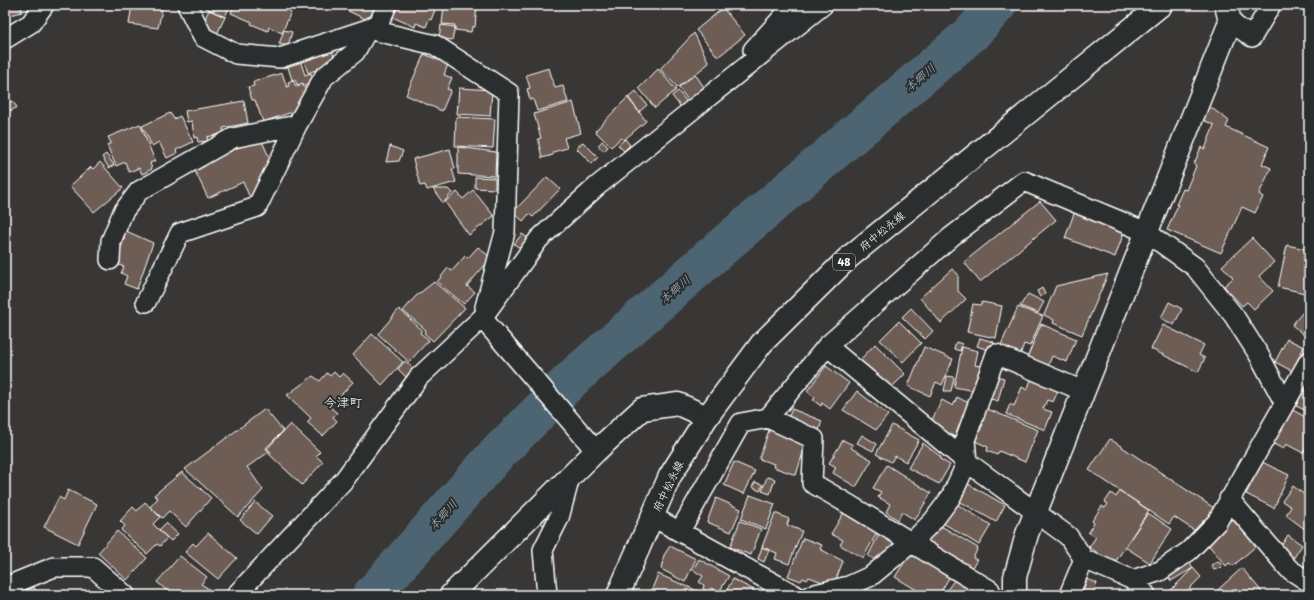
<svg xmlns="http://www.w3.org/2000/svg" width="1314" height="600" font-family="'Playpen Sans','Klee One',sans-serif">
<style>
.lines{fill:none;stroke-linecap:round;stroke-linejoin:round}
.river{stroke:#4d6572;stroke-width:39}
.building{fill:#6e5d55;stroke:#fff}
.street-casing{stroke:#fff;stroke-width:22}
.secondary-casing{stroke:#fff;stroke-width:25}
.primary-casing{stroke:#fff;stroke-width:25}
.street{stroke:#2a2d2e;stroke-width:19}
.secondary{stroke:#2a2d2e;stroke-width:22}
.primary{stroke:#2a2d2e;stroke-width:22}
.labels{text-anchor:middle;stroke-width:4;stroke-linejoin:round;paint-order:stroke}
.shield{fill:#2a2d2e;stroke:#bfc0c0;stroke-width:1}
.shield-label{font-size:10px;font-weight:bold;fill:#fff}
.street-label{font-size:11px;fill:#fff;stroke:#2a2d2e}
.water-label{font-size:12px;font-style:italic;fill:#afbac0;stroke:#2a2d2e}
.quarter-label{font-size:13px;fill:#fff;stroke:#2a2d2e}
</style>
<rect width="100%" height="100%" fill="#383736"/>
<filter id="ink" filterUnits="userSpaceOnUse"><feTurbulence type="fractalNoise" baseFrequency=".025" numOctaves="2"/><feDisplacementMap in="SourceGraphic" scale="8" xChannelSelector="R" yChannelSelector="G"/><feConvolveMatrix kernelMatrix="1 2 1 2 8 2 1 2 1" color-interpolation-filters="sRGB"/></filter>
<g filter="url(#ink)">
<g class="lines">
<path class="river" d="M372 595 494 457 575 376 715 253 972 33 997 5"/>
</g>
<path class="building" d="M5 5H29L21 8 22 12 5 16Z
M132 5H163L158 28 129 24Z
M203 5H230L225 17 202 6Z
M232 5H292L293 7 282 33 269 27 268 31 251 24 252 22 231 13 234 6Z
M351 5H380L372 22 348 11Z
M394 5H437L431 20 429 19 426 27 416 23 415 27 390 16Z
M444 5H477L475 27H472L471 32 455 30V25L442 24Z
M723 8 745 35 718 57 696 30Z
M209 10 225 17 217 34 203 23Z
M441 25 455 27 452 40 439 38Z
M284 30 292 32 288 46 279 44Z
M694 33 709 63 678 88 660 69Z
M331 48 336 62 308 73 303 59Z
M424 54 448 64 444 75 452 78 447 89 451 90 442 111 406 95Z
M300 60 305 75 311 73 314 82 304 86 303 83 297 85 295 79 292 80 287 64Z
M549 68 555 88 563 86 568 102 537 111 533 99 530 100 527 89 530 88 526 75Z
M658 69 676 90 655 108 639 88Z
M282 73 287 87 289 86 288 82 293 80 296 87 303 85 309 96 301 109 263 122 255 100H252L248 87 254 86 253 82Z
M695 74 704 87 688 100 678 87Z
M459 88 492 90 490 116 457 114Z
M636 91 647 105 639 112 628 98Z
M678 91 687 102 681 107 672 96Z
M628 97 646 121 624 140 621 138 611 147 595 131Z
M12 101 17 107 11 111 7 106Z
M244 101 248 123 223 128 224 133 207 137 208 141 198 142 197 137 194 138 192 121 187 122 185 111Z
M573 102 581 133 564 138 567 148 553 152V155L542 158 538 139 541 138 534 114Z
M1209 106 1229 121 1226 127 1269 147 1262 164 1271 168 1259 194 1263 197 1255 213 1242 207 1221 253 1167 230 1178 205H1176L1183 189 1186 190 1196 166 1194 164 1201 147 1205 149 1214 125 1203 120Z
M170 113 174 119 180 116 193 142 176 150 177 153 167 158 159 142 152 146 142 126Z
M456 117 495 119 493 148 455 146Z
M140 124 155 161 150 163 152 169 142 174 139 168 129 172 125 162 116 166 107 145 111 143 108 137Z
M260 137 272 163 267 165 268 169 251 200 243 182 208 198 195 171 205 166 204 164Z
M625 139 630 145 624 151 618 145Z
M602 141 608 147 604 151 598 146Z
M583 142 598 157 592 164 576 148Z
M390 146 403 151 399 161 386 162Z
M458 147 496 152 495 176 458 174Z
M450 149 455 169H452L456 182 427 190 425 185 420 186 413 159Z
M106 154 114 165 109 168 102 157Z
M100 162 123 188 94 212 70 186 91 167 93 169Z
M475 177 495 178V189L475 188Z
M547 177 560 189 533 217 529 214 523 221 513 212Z
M433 189H448L452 193 443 203Z
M473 190 494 216 469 235 445 202 457 192 463 199Z
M1040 201 1056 220 980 282 964 262Z
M1076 208 1126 227 1115 257 1065 238Z
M124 230 153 243 137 289 124 284 127 276 121 273 124 267 115 263 125 237 121 236Z
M522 234 528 238 520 248 514 244Z
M1252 238 1274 262 1259 276 1273 291 1254 309 1247 302 1242 306 1224 286 1233 278 1222 266Z
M1287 245 1309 250V294L1278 287Z
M478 247 491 258 467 286 475 292 464 304 437 282 448 268 452 271 465 256 468 258Z
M952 269 958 274V291L966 299 941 323 920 298Z
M1108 274 1082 335 1053 323 1054 320 1044 315 1056 286Z
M434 282 465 308 433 341 424 333 426 330 403 311 416 296Z
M1042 288 1045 294 1040 297 1037 291Z
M1028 294 1044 302 1038 313 1020 306Z
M982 302 1002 306 996 338 967 332 973 304 981 305Z
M1169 302 1182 309 1174 325 1161 318Z
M1309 305V339L1292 325Z
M1018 307 1043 316 1030 346 1024 344 1020 355 1000 347Z
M911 308 933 331 925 339 902 317Z
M399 309 422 330 420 333 429 340 409 362 378 334Z
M899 321 921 343 903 362 880 340Z
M1041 324 1076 339 1067 362 1052 356 1048 366 1027 358Z
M1163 325 1204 345 1199 355 1205 358 1198 372 1151 349Z
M372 334 403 362 382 385 353 355Z
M980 338 994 342 991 351 977 346Z
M1287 339 1304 347 1292 371 1275 362Z
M956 342 962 344 960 351 954 349Z
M875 344 905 374 891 388 877 374 873 377 858 362Z
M924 347 953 359 942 385 936 382 930 396 908 386Z
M962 347 978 351 975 365 985 367 975 391 954 387Z
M405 361 413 368 407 378 398 369Z
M826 366 849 383 830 409 822 403 821 406 813 400 815 398 807 391Z
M334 372 339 377 343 373 353 382 330 407 337 413 333 417 337 421 323 436 307 422 311 418 287 395 313 376 320 381 327 373 330 376Z
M993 375 1004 378 998 401 987 398Z
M947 376 954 377 951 391H944Z
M1309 379V412L1296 406Z
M1031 380 1058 391 1053 402 1047 400 1043 409 1052 412 1045 430 1006 414 1010 404 1014 406 1022 387 1027 390Z
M857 391 888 415 876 430 843 410Z
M957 397 976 407 959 439 930 424 942 400 953 406Z
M985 408 1038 430 1025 462 999 451 997 455 987 451 988 447 975 441 983 424 979 422Z
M1289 408 1309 419V442L1303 453 1286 444 1283 449 1270 442Z
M265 409 283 431 266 448 269 452 247 467 263 490 238 517 185 469Z
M792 409 822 421 819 430 788 418Z
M290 424 320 452 316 456 323 462 302 485 269 454 271 452 267 449Z
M892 425 919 440 906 462 895 456 891 462 876 454Z
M769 430 806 443 796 475 773 467 774 464 759 459Z
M862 435 877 444 873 451 857 443Z
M1110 439 1214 508 1198 533 1174 517 1169 524 1089 470Z
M843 440 853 445 851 448 872 460 856 487 833 473 836 467 829 463Z
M923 443 941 457 940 459 950 465 939 484 908 468Z
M734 462 755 471 744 494 724 485Z
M1262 462 1289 475 1274 508 1246 494Z
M887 465 931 493 915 520 902 512 898 520 886 512 890 504 878 497 881 492 873 488Z
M182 472 211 498 186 527 169 511 162 518 150 507 158 498 154 495Z
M767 477 775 479 770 494 762 491Z
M755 482 763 485 760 491 752 487Z
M968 484 1005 505 996 522 959 501Z
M1293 486 1309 498V526L1306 530 1286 515 1291 507 1282 501Z
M68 490 97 504 78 544 44 527 59 497 64 500Z
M1120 491 1149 510 1114 564 1089 547 1096 537 1088 532 1094 523 1092 521 1102 506 1105 508 1108 504 1105 502 1111 493 1116 497Z
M750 495 775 504 766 529 741 519Z
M716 498 741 509 731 532 707 522Z
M145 502 160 517 153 524 167 538 160 546 157 544 147 554 121 530 125 526 120 521 133 507 137 511Z
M255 502 272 516 257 534 240 520Z
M955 503 991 525 979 545 943 523Z
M549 512 552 516 543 525 540 522Z
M844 512 878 531 863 558 840 545 843 540 831 534Z
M775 513 789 519 787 525 802 531 789 564 775 559 777 553 762 547Z
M1148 513 1172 529 1150 563 1125 547Z
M1232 519 1256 546 1233 566 1229 563 1226 566 1206 542Z
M740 521 761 529 751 555 730 547Z
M166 523 178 534 171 541 159 530Z
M936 523 978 548 973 558 977 560 969 573 923 545Z
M117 531 147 558 127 580 98 553Z
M208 533 237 558 218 579 185 552 193 543 196 546Z
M879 534 897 543 886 565 868 556Z
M1288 535 1302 545 1293 559 1279 549Z
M803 538 822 545 820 549 843 561 835 582 828 584 809 577 807 580 803 578 801 581 788 576Z
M670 546 696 559 685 582 661 569 664 555Z
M762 547 769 550 764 562 758 559Z
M914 547 953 571 939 595H925L895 577Z
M180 556 207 577 201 584 209 589 204 595H172L157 582Z
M699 559 729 576 719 592 711 588 708 592 703 589 704 585 699 582 703 576 693 570Z
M1188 560 1193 568 1171 581 1167 574Z
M1219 561 1222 567 1214 570 1211 565Z
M1193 568 1201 577 1183 595H1166Z
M1242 568 1262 592 1259 595H1212Z
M658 574 707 595 650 594Z
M958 575 976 586 969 595 944 594Z
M733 579 754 590 751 595H724Z
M1087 579 1097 583 1093 595H1082Z
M34 587 37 595H19L18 594Z"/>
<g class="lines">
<g class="street-casing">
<path id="street" d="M187 5 203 37 236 54 280 58 368 29 435 45 509 93 505 232 485 307
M1230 22 1252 37 1271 5
M5 39 31 23 44 5
M753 50 794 5
M110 260 111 241 123 212 139 191 233 138 297 125
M146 302 180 233 257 207 297 125 324 77 355 52 368 29 379 23 387 5
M482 318 596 451
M827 346 967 462 1068 536 1084 559 1133 580 1146 595
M768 418 814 439 812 483C872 517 930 555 990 590L988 595
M1229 499 1289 569 1309 582
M653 517 795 595
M680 531 741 423 768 418 827 346 951 237 1024 181 1146 232 1195 267 1234 316 1259 355 1284 402
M1133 580 1160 571 1189 551 1217 522 1309 361
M5 587 54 567H93L125 595
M236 595 344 480 419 377 482 318 539 239 596 187 823 5
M547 595 543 550 559 518 570 477
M811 595 849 586 871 576 911 543 933 521 951 497 967 462 965 440 996 354 1083 391
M1069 595 1084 559"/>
</g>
<g class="secondary-casing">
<path id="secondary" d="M451 595 596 451 642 409 678 404 707 417
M1015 595V577L1027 534 1230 22 1226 5"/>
</g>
<g class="primary-casing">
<path id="primary" d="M618 595 670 476 707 417 762 343 848 258 1161 5"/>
</g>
<use href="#street" class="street"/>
<use href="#secondary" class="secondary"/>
<use href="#primary" class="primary"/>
</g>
</g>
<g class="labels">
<rect class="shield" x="833" y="254" width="22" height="16" rx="3"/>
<g class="shield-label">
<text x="844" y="266">48</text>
</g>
<g class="street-label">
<text transform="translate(882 231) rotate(-39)" y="4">府中松永線</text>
<text transform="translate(668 486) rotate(-64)" y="4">府中松永線</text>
</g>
<g class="water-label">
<text transform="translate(920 78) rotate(-41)" y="4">本郷川</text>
<text transform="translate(675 290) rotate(-41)" y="4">本郷川</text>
<text transform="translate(443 515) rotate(-48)" y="4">本郷川</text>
</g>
<g class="quarter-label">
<text x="343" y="407">今津町</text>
</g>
</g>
<rect width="1314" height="600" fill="none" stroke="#2a2d2e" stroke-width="20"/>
<rect x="10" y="10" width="1294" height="580" fill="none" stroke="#fff" stroke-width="1.5" filter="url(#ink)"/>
</svg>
